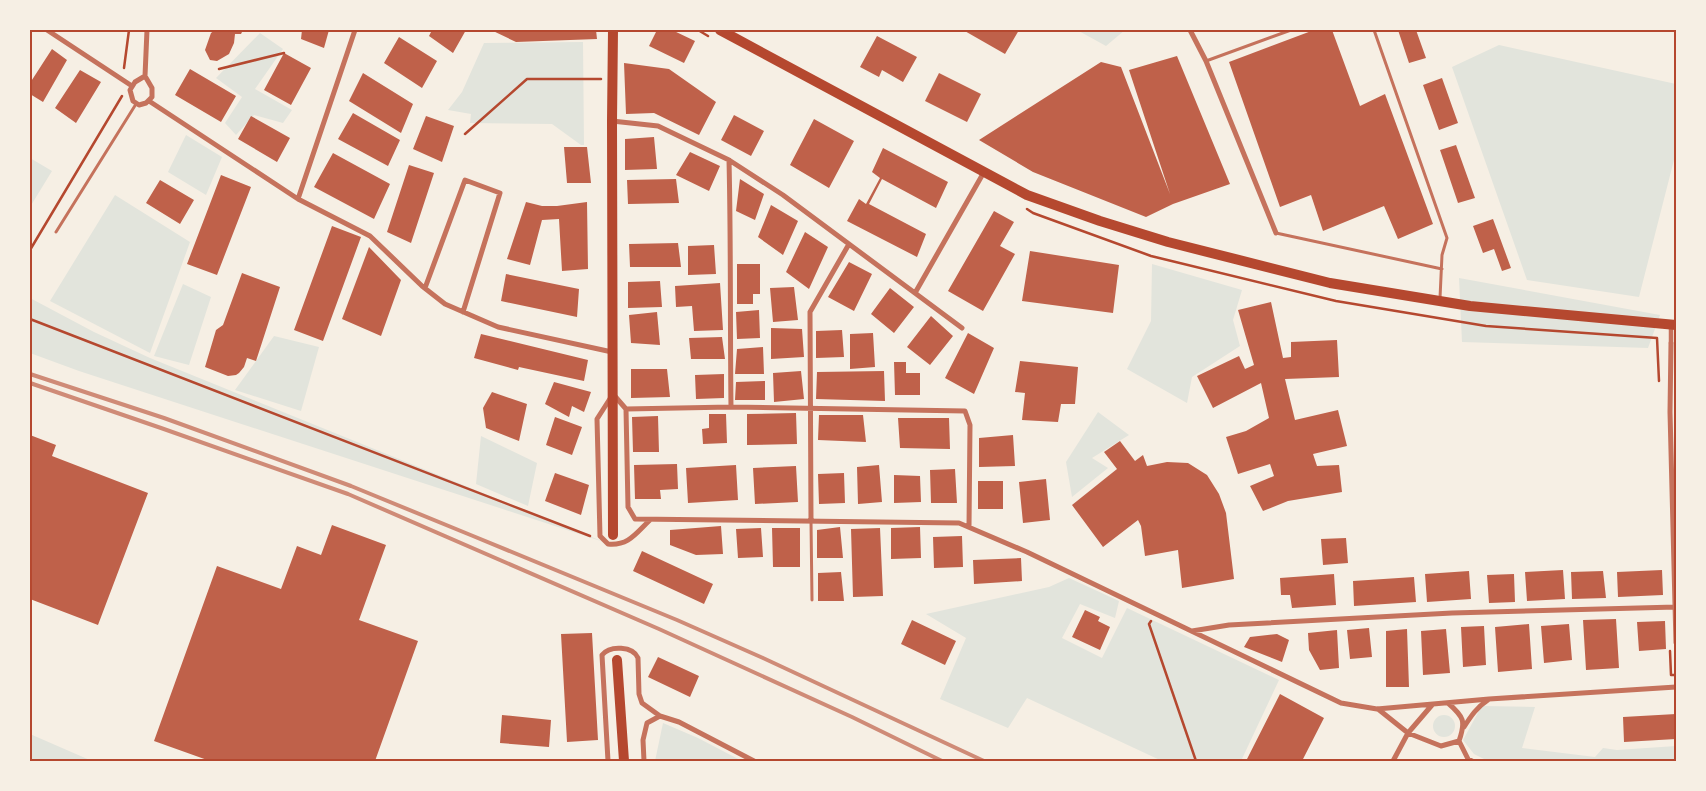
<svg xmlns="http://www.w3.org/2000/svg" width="1706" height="791" font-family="'Source Serif 4',serif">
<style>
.green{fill:#e2e4dc}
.building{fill:#bf614a}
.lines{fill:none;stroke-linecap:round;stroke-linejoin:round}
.path{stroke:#b5482f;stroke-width:2.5}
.service{stroke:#c5725c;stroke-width:3}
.pedestrian{stroke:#c5725c;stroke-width:4.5}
.minor{stroke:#c5725c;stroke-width:5}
.secondary{stroke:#b5482f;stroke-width:10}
.rail{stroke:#cf8b77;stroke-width:4}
.neatline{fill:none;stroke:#b5482f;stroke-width:2}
</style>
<rect width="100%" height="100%" fill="#f6efe4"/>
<path class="green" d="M1077 30H1125L1106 46Z
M260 33 283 49 255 89 292 110 283 123 254 115 236 135 225 123 242 97 216 78Z
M583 42 584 145H581L552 124 470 123 471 114 448 110 462 92 484 43Z
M1499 45 1676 84V152L1639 297 1527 280 1452 67Z
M186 135 222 157 206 195 168 172Z
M30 158 52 171 30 207Z
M115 195 190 242 150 353 50 301Z
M1152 264 1242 290 1233 320 1240 346 1192 377 1187 403 1127 369 1151 321Z
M1459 278 1660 315 1648 348 1462 342Z
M183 284 211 297 189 365 154 356Z
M30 298 94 332 150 358 604 542 79 371 30 353Z
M274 336 319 347 301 411 235 390Z
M1098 412 1129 435 1092 458 1108 468 1072 497 1066 462Z
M481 436 537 463 528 506 476 484Z
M1069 578 1119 601 1115 618 1080 604 1062 638 1102 658 1127 608 1279 680 1241 761H1162L1027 698 1008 728 940 699 966 638 926 614 1049 587Z
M1483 706 1535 707 1522 748 1595 757 1603 748 1617 750 1676 746V761H1488L1474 754 1463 740 1480 709Z
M1433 726a11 11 0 1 1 22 0a11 11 0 1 1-22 0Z
M663 723 698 738 742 761H655Z
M30 734 92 761H30Z"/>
<path class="building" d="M215 30H243L241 34H235L234 43 229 54 217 61 210 60 205 50 211 33Z
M302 30H329L324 48 301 39Z
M432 30H466L453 53 429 36Z
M491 30H596L597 39 516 42Z
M657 30H672L695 41 684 63 649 46Z
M963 30H1019L1005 54Z
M1314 30H1332L1360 106 1385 94 1433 224 1398 239 1384 206 1323 231 1311 195 1280 207 1229 62Z
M1398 30H1416L1426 58 1409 63Z
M877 36 917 57 903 82 882 70 879 77 860 67Z
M399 37 437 61 422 88 384 63Z
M52 49 67 60 43 102 30 94V83Z
M284 53 311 68 291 105 264 90Z
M1177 56 1230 184 1173 204 1146 217 1033 172 979 140 1101 62 1121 67 1170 194 1129 70Z
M624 63 669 69 716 102 699 135 654 113 626 114Z
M190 69 236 96 221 122 175 95Z
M80 70 101 82 76 123 55 108Z
M363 73 413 104 401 133 349 101Z
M939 73 981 94 967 122 925 101Z
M1442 78 1458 123 1439 130 1423 85Z
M353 113 400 140 388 166 338 139Z
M734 115 764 131 751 156 721 140Z
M251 116 290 138 277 162 238 139Z
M426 116 454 126 442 162 413 149Z
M814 119 854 141 829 188 790 165Z
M654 137 657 169 625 170V139Z
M1456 145 1475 198 1458 203 1440 150Z
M564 147H587L591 183H567Z
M883 148 948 182 936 208 882 179 869 204 926 234 917 257 847 221 859 199 866 204 880 178 872 172Z
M690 152 720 166 709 191 676 175Z
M333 153 390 184 374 219 314 187Z
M409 165 434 173 411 243 387 232Z
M221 175 251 187 217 275 187 264Z
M676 179 679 203 628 204 627 180Z
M740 179 764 194 755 220 736 211Z
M160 180 194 200 180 224 146 203Z
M526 202 542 206H557L587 202 588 269 562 271 559 219 542 220 530 265 507 259Z
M771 205 798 221 783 255 758 237Z
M994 211 1014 222 1000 246 1015 254 983 311 948 291Z
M1493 219 1511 268 1502 271 1494 249 1483 253 1473 226Z
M332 226 361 237 323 341 294 330Z
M805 232 828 247 809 289 786 272Z
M678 243 681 267H630L629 244Z
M714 245 716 274 688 275V246Z
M369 247 401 280 381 336 342 319Z
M1030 251 1119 265 1113 313 1022 301Z
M849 262 872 274 854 311 828 297Z
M737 264H760V294H753V304H737Z
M242 273 280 287 256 361 247 358 244 367 239 373 236 375 228 376 205 367 216 330 223 325Z
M506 274 579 289 577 317 501 301Z
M660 281 662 307 628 308V282Z
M720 283 723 330 694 331 692 306 676 307 675 286Z
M794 287 798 320 773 322 770 288Z
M890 288 914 307 894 333 871 314Z
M1271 302 1283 358 1291 357V342L1337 340 1339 377 1285 379 1295 420 1338 410 1347 446 1313 454 1317 466 1339 465 1342 492 1288 501 1263 511 1250 486 1274 476 1270 464 1238 474 1226 437 1246 431 1269 418 1261 383 1213 408 1197 376 1239 356 1245 369 1254 365 1238 310Z
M759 310 760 338 737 339 736 312Z
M657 312 660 345 631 343 629 315Z
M931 316 953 336 930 365 907 347Z
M771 328 802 329 804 357 771 359Z
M842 330 844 357 816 358V331Z
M873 333 875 367 850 369V334Z
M968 333 994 348 974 394 945 378Z
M481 334 588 360 584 381 519 367 518 370 474 358Z
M722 337 725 359H691L689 338Z
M763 347 764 374H735L737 349Z
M1020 361 1078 367 1075 404H1061L1058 422 1022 420 1025 393 1015 392Z
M894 362H906V373H920V395H895Z
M631 369H667L670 397 631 398Z
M801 371 804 399 774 402 773 373Z
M884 371 885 401 816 399 817 372Z
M724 374V398L696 399 695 375Z
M765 381V400H735L736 382Z
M554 382 591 392 584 412 572 406 569 417 545 404Z
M492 392 527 404 519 441 486 428 483 408Z
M796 413 797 444 747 445V414Z
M709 414H726L727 443 703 444 702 429 709 428Z
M819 415H863L866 442 818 440Z
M658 416 659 452H633L632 417Z
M555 417 582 427 572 455 546 445Z
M898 418H949L950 449 900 448Z
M30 435 56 445 52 456 148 493 98 625 30 599Z
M1013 435 1015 466 979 467V438Z
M1120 441 1135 461 1143 455 1147 466 1167 462 1188 463 1207 475 1219 494 1226 513 1234 579 1182 588 1178 550 1145 556 1141 526 1138 520 1103 547 1072 505 1117 469 1104 452Z
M677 464 678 489 660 490 661 499H635L634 465Z
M736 465 738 500 688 503 686 468Z
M879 465 882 502 858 504 857 467Z
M796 466 798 502 755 504 753 468Z
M955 469 957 503H931L930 470Z
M555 473 589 485 581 515 545 501Z
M844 473 845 503 819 504 818 474Z
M894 475 920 476 921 502 894 503Z
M1046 479 1050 520 1023 523 1019 482Z
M978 481H1003V509H978Z
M332 525 386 545 359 620 418 641 375 761H210L154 741 217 566 281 589 297 546 321 555Z
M721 526 723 554 696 555 670 545V530Z
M840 527 843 558H817V530Z
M920 527 921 558 891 559V528Z
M761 528 763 557 738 558 736 529Z
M772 528H800V567H773Z
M880 528 883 596 853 597 851 529Z
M962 536 963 567 934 568 933 537Z
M1346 538 1348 563 1323 565 1321 539Z
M642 551 713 584 704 604 633 571Z
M1021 558 1022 581 974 584 973 560Z
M1563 570 1565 599 1527 601 1525 572Z
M1662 570 1663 595 1618 597 1617 572Z
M1469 571 1471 599 1427 602 1425 574Z
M1603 571 1606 598 1572 599 1571 572Z
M841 572 844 601H818V573Z
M1334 574 1336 605 1292 608 1290 595H1281L1280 578Z
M1514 574 1515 602 1489 603 1487 575Z
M1414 577 1416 602 1354 606 1353 581Z
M1085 610 1100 617 1098 621 1110 627 1100 650 1072 637Z
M1616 619 1619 668 1586 670 1583 620Z
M912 620 956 641 945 665 901 644Z
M1665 621 1666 649 1639 651 1637 622Z
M1529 624 1532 669 1498 672 1495 627Z
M1569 624 1572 660 1544 663 1541 626Z
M1484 626 1486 665 1463 667 1461 627Z
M1369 628 1372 657 1350 659 1347 630Z
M1407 629 1409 687H1386V631Z
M1446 629 1450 673 1423 675 1421 631Z
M1337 630 1339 668 1320 670 1309 650 1308 633Z
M592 633 598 740 567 742 561 634Z
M1277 634 1289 640 1282 662 1244 647 1250 637Z
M658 657 699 676 690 697 648 677Z
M1280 694 1324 718 1302 761H1246Z
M1676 714V739L1624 742 1623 717Z
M502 715 551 720 549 747 500 743Z"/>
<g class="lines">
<path class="path" d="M698 30 708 36
M124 68 129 30
M219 69 284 53
M465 134 527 79H601
M1027 209 1033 213 1151 256 1336 301 1486 326 1657 338 1659 381
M30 250 122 96
M30 319 590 536
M1151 621 1149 624 1196 761
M1670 651 1671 675H1676"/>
<path class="service" d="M1374 30 1447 238 1442 255 1440 298
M1206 61 1291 30
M56 232 136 104
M1276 233 1442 269
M811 521 812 600"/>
<path class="pedestrian" d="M1671 343V325"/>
<path class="minor" d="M47 30 132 86
M1190 30 1206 61 1276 233
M145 76 152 88V97L146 103 139 105 133 101 130 90 135 82Z
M145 76 147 30
M149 101 298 199 370 236 422 286 445 304 498 327 612 352
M612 121 658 126 729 160 783 195 962 328
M729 160C731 242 730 324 731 407
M298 199 355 30
M425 288 465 180 500 193 463 312
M915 293 984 172
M1671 343 1670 412 1676 643
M626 409 628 507 635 519 959 523 1027 552 1341 703 1377 709 1489 699 1676 687
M626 409 731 407 965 411 970 425 969 527
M626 409 613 394 597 419 600 536 608 544C629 546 636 533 650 520
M811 521 810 312 849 244
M1192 631 1229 625 1452 613 1676 607
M1378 709 1408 733 1441 746 1459 741C1466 721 1464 717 1448 703
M1464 727C1471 716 1477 707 1488 700
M1459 741 1468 759 1472 761
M608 761 602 655C610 645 633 646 638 658L639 694 642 703 660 716 679 722 754 761
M644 761 643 740 647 723 660 716
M1393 761 1408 733 1432 705"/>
<path class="secondary" d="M720 30 1027 195 1100 221 1168 242 1330 283 1470 306 1676 325
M613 535 612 121 613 30
M617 660 624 761"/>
<path class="rail" d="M30 374 164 418 351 486 473 536 677 620 763 658 984 761
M30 383 161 428 348 494 659 629 852 717 942 761"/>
</g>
<rect width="1706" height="791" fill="none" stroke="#f6efe4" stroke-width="62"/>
<rect x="31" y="31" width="1644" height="729" class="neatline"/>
</svg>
